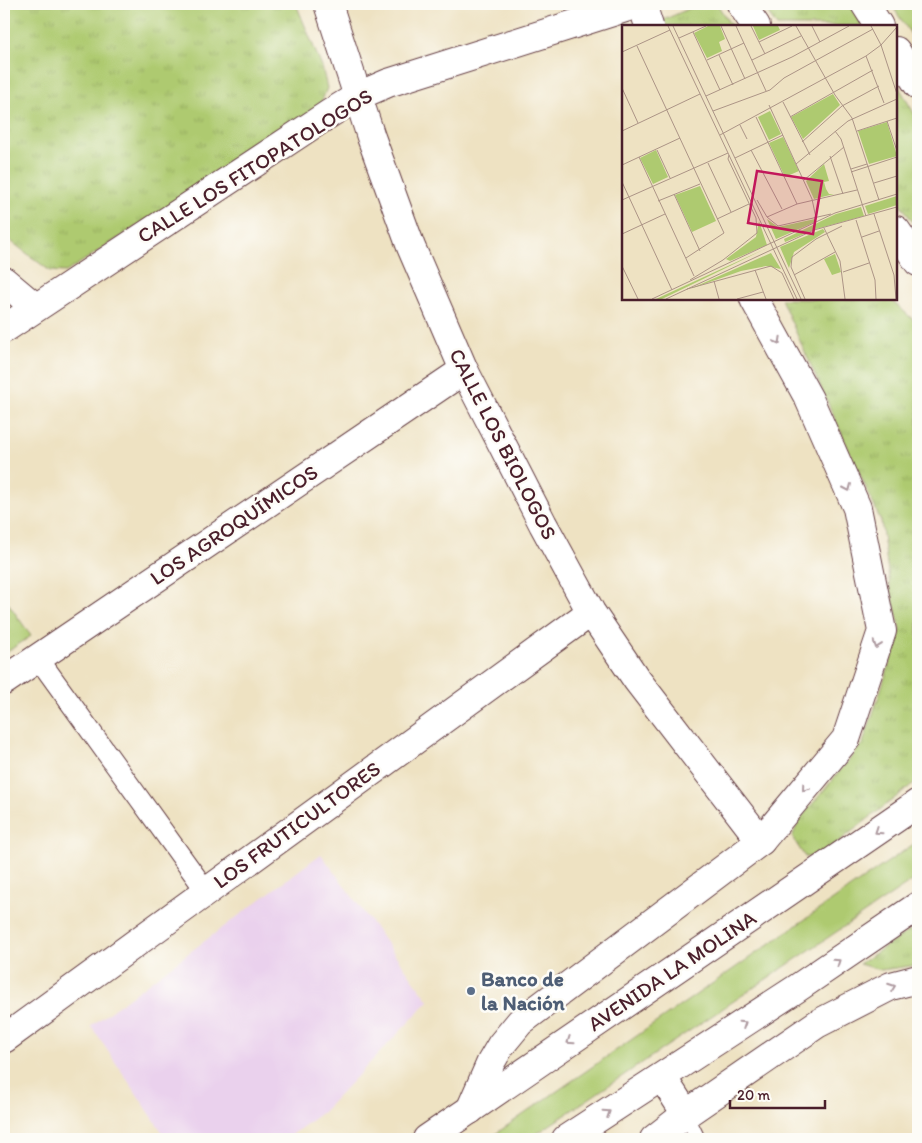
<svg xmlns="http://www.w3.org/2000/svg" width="922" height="1143" font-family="Itim,sans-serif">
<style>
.built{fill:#ead1ed}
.grass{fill:#aeca70;stroke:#7c744e}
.park{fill:url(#park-tufts);stroke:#7c744e}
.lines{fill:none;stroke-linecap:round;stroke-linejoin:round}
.service-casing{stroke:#633c42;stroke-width:16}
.pedestrian-casing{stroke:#633c42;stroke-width:22}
.minor-casing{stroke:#633c42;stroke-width:30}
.secondary-casing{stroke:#633c42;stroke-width:30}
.primary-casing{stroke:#633c42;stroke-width:30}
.service{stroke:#fff;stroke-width:14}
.pedestrian{stroke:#fff;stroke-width:20}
.minor{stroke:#fff;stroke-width:28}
.secondary{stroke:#fff;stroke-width:28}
.primary{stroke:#fff;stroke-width:28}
.oneway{stroke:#ae9aa0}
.service-dot{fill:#5c6f8a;stroke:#fdfcf7;stroke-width:2}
.labels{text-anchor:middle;stroke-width:5;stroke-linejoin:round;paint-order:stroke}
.street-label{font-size:21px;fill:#4a1f2b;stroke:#fdfcf7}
.service-label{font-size:21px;font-weight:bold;fill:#4e5e75;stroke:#fdfcf7;text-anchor:start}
.inset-road{fill:none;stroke:#ac9486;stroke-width:1}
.view{fill:#c2185b;fill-opacity:0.15;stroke:#c2185b;stroke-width:2.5}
.inset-edge{fill:none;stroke:#4a1f2b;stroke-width:2.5}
</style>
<defs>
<pattern id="park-tufts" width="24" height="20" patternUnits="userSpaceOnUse" patternTransform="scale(1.25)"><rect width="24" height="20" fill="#aeca70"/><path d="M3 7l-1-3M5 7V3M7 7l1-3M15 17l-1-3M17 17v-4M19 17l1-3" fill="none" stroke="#97ad61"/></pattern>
</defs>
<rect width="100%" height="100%" fill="#fdfcf7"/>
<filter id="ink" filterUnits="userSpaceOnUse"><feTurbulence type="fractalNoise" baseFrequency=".02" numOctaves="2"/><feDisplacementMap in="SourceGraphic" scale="10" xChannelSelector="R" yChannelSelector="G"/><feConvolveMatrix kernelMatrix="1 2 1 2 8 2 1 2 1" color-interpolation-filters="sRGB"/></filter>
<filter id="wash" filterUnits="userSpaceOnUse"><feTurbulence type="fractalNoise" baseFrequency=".0096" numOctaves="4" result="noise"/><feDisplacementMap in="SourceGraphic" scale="20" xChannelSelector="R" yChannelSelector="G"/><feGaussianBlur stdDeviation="1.12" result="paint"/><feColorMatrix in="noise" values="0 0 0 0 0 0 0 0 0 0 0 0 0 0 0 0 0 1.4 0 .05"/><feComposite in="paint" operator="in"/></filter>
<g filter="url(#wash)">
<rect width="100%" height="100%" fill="#eee2c2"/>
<path class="built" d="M321 854 429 1001 323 1112 286 1139H167L91 1026Z"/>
<path class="grass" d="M918 841V877L529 1139H488Z"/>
<path class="park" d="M4 4H296L322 67 327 88 319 108 66 272 50 271 4 236Z
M700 4H717L731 26H666L663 20Z
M761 4H849L863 26H777Z
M891 4H918V45Z
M896 82 918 120V230L896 197Z
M781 299H890L918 324V780L819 857H805L792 837 800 819 863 743 901 630 891 593 881 521Z
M4 597 31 636 4 654Z
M918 925V965L881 970 859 964Z"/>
</g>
<g filter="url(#ink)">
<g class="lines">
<g class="service-casing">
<path id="service" d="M686 1114 698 1139"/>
</g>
<g class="pedestrian-casing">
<path id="pedestrian" d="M38 658 206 891"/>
</g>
<g class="minor-casing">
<path id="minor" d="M328 4 371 137 411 247 464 370 543 524 591 612 637 680 761 841
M4 281 35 307
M4 329 329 114 358 96 388 83 638 4
M4 681 464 370
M4 1039 591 612"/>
</g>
<g class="secondary-casing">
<path id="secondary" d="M662 1077 686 1114
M427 1139 918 803
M566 1139 796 989 918 906"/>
</g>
<g class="primary-casing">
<path id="primary" d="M642 4 649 26
M741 4 756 26
M865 4 879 26
M896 51 918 85
M896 230 918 262
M470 1110 491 1062 501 1045 520 1022 761 841 846 739 882 631 857 508 809 399 754 299
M654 1139 686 1114 817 1024 891 986 918 979"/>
</g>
<use href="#service" class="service"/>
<use href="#pedestrian" class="pedestrian"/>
<use href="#minor" class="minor"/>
<use href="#secondary" class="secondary"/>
<use href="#primary" class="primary"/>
</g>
<defs><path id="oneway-chevron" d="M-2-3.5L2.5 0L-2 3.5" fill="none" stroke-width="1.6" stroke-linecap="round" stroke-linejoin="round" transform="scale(1.25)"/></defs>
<g class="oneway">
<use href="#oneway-chevron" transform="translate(778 341) rotate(61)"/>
<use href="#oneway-chevron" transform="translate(848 488) rotate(66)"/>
<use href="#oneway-chevron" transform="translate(877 645) rotate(109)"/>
<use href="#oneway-chevron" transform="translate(805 788) rotate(130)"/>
<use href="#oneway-chevron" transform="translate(878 831) rotate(146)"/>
<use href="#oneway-chevron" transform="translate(837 962) rotate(-34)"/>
<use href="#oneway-chevron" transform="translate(892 987) rotate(-20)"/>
<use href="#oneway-chevron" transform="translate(743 1024) rotate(-33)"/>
<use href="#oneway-chevron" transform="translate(570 1041) rotate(146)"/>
<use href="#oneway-chevron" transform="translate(607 1113) rotate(-33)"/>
</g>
</g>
<circle class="service-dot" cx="471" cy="991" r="5"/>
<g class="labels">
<g class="street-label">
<text transform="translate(255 166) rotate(-32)" y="7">CALLE LOS FITOPATOLOGOS</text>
<text transform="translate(503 444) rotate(63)" y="7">CALLE LOS BIOLOGOS</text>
<text transform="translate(234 525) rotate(-34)" y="7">LOS AGROQUÍMICOS</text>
<text transform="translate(297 825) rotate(-36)" y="7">LOS FRUTICULTORES</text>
<text transform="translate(672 971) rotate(-34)" y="7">AVENIDA LA MOLINA</text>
</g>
<g class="service-label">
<text x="481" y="986">Banco de<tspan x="481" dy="24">la Nación</tspan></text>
</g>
</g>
<g transform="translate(622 25)">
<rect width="275" height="275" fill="#eee2c2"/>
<path d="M275 171V180L246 189 243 181ZM145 223 40 274H34Z" fill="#aeca70"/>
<path d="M86 1H98L103 14 97 17 100 26 85 33 72 8ZM131 1H156L158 5 137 15ZM211 69 218 80 181 114 169 92ZM148 86 159 109 147 115 136 92ZM265 97 275 131 247 139 236 106ZM161 112 177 146 163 152 147 118ZM34 125 46 152 31 159 18 133ZM202 139 207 156 202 157 204 164 207 169H212L192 174 184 156ZM78 161 94 196 70 207 53 170ZM239 182 242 191 194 204 163 217 162 214 214 189ZM145 194 156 202 193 194V197L154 214ZM137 196 145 220 108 236 104 234 134 212ZM201 204 203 207 172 227 167 243 158 222ZM149 228 159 244 144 241 119 246 68 264ZM213 229 219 247 210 250 202 234Z" fill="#aeca70"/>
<path class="inset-road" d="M46 1 175 274M51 1 179 274M99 1 123 54M114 1 144 66M129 1 143 29M174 1 213 70 230 93 257 175M190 1 198 17M249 1 259 20 275 69M71 7 98 65M57 13 84 1M137 17 170 1M15 21 102 208 64 233M0 27 48 5M97 30 111 60M244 31 262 78M85 35 122 18M130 35 179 11M0 63 16 98M84 71 170 32 227 1M161 77 188 130M147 80 190 174 194 193M91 86 148 65 162 53 251 4M134 92 175 179M168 92 251 45M265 96 275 126M118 100 125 114M0 106 78 69M213 106 219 114 244 191M235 106 275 93M98 110 244 31 259 20 275 2M180 117 220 81 257 61M35 125 48 153M129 125 160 184M208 131 221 169M17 132 72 251M113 133 161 110M86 138 109 187M174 139 226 96 275 74M0 140 58 113M229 144 245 139M229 147 275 132M182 155 222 122M0 157 50 265M252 158 275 151M52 169 78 226M0 175 106 128M135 175 145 192 156 201 209 189M36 176 78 159M252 189 272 250 274 274M145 192 175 179 235 165M95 194 127 179M234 195 253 255 254 274M202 203 218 236 223 274M0 209 43 189M240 212 257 206M0 241 16 274M133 245 144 274M221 247 247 238M172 250 213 227M68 255 101 235 135 208 134 193 106 134 107 130M92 256 97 274M65 264 149 241 160 248 172 274M30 274 213 188 275 169M44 274 192 205 275 182M115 274 141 267M183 274 169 242 170 232 194 214 220 201"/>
<path class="view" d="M135 146 200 156 191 209 126 198Z"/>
<rect width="275" height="275" class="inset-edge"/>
</g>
<rect width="922" height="1143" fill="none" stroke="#fdfcf7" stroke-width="20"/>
<path d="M730 1100v8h95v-8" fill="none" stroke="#4a1f2b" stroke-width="2.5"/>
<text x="737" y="1100" font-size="15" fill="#4a1f2b" stroke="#fdfcf7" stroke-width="4" paint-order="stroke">20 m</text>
</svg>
